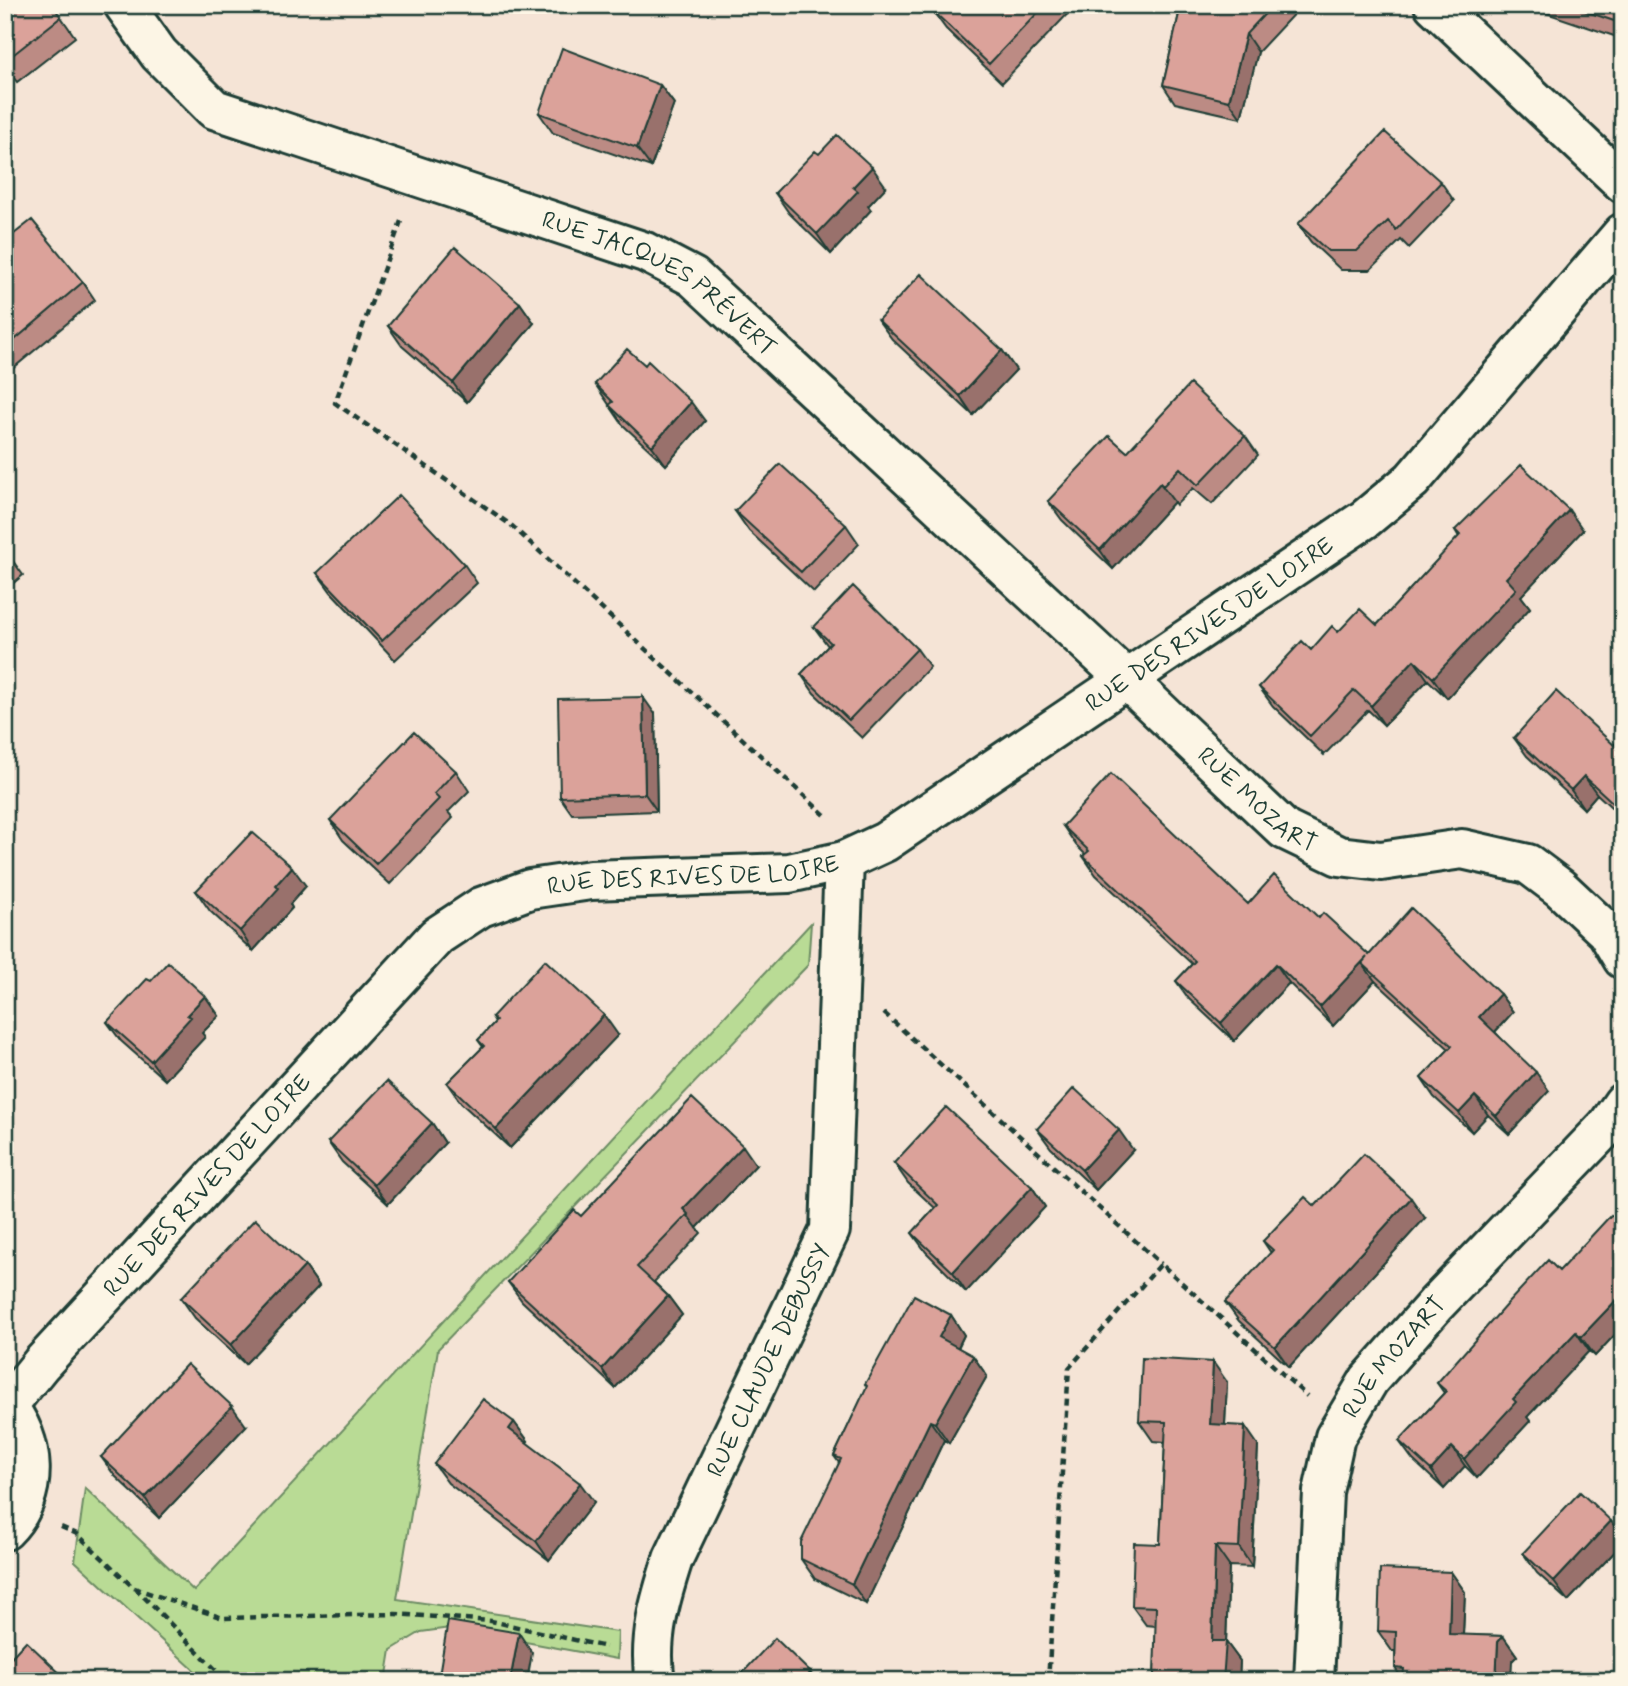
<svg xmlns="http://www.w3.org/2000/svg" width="1628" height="1686" font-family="Mynerve,sans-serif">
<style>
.green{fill:#b9db95;stroke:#6c8c64;stroke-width:2}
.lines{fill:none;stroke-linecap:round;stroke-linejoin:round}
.minor-casing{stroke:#1f3d34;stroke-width:44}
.path{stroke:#1f3d34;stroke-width:4.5;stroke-dasharray:7 5;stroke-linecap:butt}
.minor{stroke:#fcf5e5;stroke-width:38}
.wall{fill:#bc8b84;stroke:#1f3d34;stroke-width:2}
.shaded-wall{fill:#99716c;stroke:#1f3d34;stroke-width:2}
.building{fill:#dba29a;stroke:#1f3d34;stroke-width:2}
.labels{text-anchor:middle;stroke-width:5;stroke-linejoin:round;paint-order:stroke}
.street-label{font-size:24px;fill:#1f3d34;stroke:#fcf5e5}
</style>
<rect width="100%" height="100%" fill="#f5e4d6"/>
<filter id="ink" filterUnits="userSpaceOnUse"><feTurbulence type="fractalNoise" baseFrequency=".0143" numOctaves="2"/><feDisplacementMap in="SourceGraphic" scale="14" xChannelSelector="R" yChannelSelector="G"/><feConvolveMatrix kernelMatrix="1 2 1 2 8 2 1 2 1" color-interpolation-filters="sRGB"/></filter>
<g filter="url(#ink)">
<path class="green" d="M811 923 808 965 438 1349 397 1599 618 1632 617 1659 450 1628 421 1632 391 1650 386 1681H206L75 1561 85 1488 194 1591Z"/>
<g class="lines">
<g class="minor-casing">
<g id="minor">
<path id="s1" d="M124 5 159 54 214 109 645 252 693 277 1127 680 1285 830 1339 856 1381 861 1462 849 1528 864 1560 888 1607 932 1623 959"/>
<path d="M1434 5 1623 183"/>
<path d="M5 1404C36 1439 40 1496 5 1530"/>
<path id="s2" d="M7 1406 41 1364 437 936 481 907 530 889 591 880 789 873 844 861 885 842 1365 519 1412 480 1623 233"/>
<path id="s3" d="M655 1681C648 1639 660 1599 673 1559L830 1230 844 861"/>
<path id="s4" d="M1314 1681 1323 1492 1335 1437 1369 1380 1436 1304 1607 1126 1623 1103"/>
</g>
</g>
<path class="path" d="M401 221 335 403 511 525 827 817
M884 1013 1161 1264
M61 1527 77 1534 134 1588 223 1618 395 1614 491 1621 606 1647
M135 1588 227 1681
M1048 1681 1069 1368 1161 1264 1307 1396"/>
<use href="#minor" class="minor"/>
</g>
<path class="wall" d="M5 5 61 17 75 37 17 82 5 67Z
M937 5H1076L1002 83 946 29 932 10Z
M1181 5H1302L1258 52 1241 118 1175 103 1163 85Z
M1541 5H1623V39L1546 13Z
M660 85 674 104 651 167 553 133 539 113Z
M819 154 886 187 868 206 871 210 831 254 789 213 775 193Z
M1441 182 1454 201 1409 248 1401 240 1370 270H1341L1311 242 1298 224Z
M5 241 83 282 95 300 5 375Z
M520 303 534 323 467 402 402 346 388 326Z
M878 320 1002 350 1016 370 973 415 892 339Z
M645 365 705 421 666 465 623 425 595 384Z
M1245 436 1258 455 1212 504 1193 488 1176 505 1174 502 1113 569 1062 520 1048 501 1127 452Z
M735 511 846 525 859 544 814 592 749 531Z
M1455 530H1583L1521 596 1530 608 1447 698 1428 680 1384 725 1368 710 1324 755 1273 706 1259 687 1311 650 1338 632 1377 625 1459 537Z
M5 550 23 575 5 590Z
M464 564 477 583 395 660 331 592 317 573Z
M814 627 917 649 930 667 862 738 814 693 801 674 828 646Z
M655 714 657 811 572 814 560 797Z
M1623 735V818L1597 794 1584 809 1527 756 1514 738 1614 745Z
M456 771 469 791 448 812 453 818 390 884 343 840 330 820Z
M1063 826 1248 904 1319 918 1369 955 1500 994 1513 1012 1495 1032 1549 1091 1509 1134 1488 1115 1472 1132 1434 1097 1421 1078 1449 1049 1375 981 1333 1026 1289 983 1234 1041 1189 999 1176 981 1192 964 1096 875 1083 856 1085 854 1076 845Z
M306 886 290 904 292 908 253 951 210 911 196 891Z
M151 981 205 996 219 1016 202 1033 205 1037 165 1080 121 1041 107 1022Z
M492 1017 618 1035 510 1148 461 1103 447 1083 483 1047 478 1040 495 1022Z
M432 1123 445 1143 388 1204 342 1162 328 1142Z
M1037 1129 1133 1150 1096 1190 1051 1148Z
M894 1163 1032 1187 1045 1207 966 1292 926 1252 912 1233 935 1208 908 1183Z
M756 1165 697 1228 701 1233 654 1282 668 1296 682 1315 615 1388 522 1301 508 1282 581 1216Z
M1315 1206 1425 1218 1289 1367 1239 1321 1225 1302 1271 1253 1263 1241Z
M1623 1226V1326L1595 1356 1589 1351 1527 1417 1530 1421 1477 1478 1465 1466 1444 1489 1413 1460 1399 1441 1444 1393 1437 1383 1559 1271Z
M305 1266 319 1286 245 1364 195 1318 181 1298Z
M951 1315 964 1335 958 1348 973 1356 987 1376 949 1443 944 1440 866 1604 815 1579 801 1559 839 1463 834 1456 867 1387 865 1384Z
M1227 1382 1225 1425 1258 1445 1252 1567 1229 1566 1226 1642 1240 1661 1239 1681H1154L1156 1626 1146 1625 1132 1606 1160 1544 1165 1442 1153 1441 1139 1421Z
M514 1422 528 1441 526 1443 594 1502 549 1560 448 1483 434 1464Z
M246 1426 159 1518 115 1476 101 1457Z
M1611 1521 1623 1539V1543L1568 1601 1537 1573 1523 1553Z
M1451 1572 1465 1592 1463 1635 1503 1636 1517 1656 1512 1661 1403 1680 1395 1668V1651H1392L1378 1631Z"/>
<path class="shaded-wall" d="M1246 34 1258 52 1241 118 1229 101Z
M660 85 674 104 651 167 637 148Z
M872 167 886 187 868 206 871 210 831 254 817 234 853 187Z
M520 303 534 323 467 402 453 383Z
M1002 350 1016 370 973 415 960 396Z
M691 402 705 421 666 465 652 446Z
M1160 483 1174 502 1113 569 1100 550Z
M1569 510 1583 530 1521 596 1530 608 1447 698 1433 678 1506 578Z
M1414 660 1428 680 1384 725 1371 706Z
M643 697 655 714 657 811 645 794Z
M1584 776 1597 794 1584 809 1571 790Z
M292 867 306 886 290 904 292 908 253 951 240 931 276 885Z
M1367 957 1362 963 1375 981 1333 1026 1320 1007Z
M1276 964 1289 983 1234 1041 1221 1023Z
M1500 994 1513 1012 1492 1035 1479 1017Z
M205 996 219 1016 202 1033 205 1037 165 1080 151 1061 187 1015Z
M604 1015 618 1035 510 1148 496 1129Z
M1536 1072 1549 1091 1509 1134 1496 1116Z
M1475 1096 1488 1115 1472 1132 1459 1113Z
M432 1123 445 1143 388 1204 374 1185Z
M1119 1130 1133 1150 1096 1190 1082 1170Z
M743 1146 756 1165 697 1228 683 1209Z
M1032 1187 1045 1207 966 1292 953 1272Z
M1411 1198 1425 1218 1289 1367 1275 1347Z
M305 1266 319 1286 245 1364 231 1345Z
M1623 1293V1326L1595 1356 1581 1337Z
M668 1296 682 1315 615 1388 602 1369Z
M951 1315 964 1335 953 1357 939 1337Z
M1576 1332 1589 1351 1527 1417 1530 1421 1477 1478 1464 1459 1513 1399Z
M973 1356 987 1376 949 1443 935 1423Z
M1213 1362 1227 1382 1224 1444 1210 1424Z
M232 1406 246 1426 159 1518 145 1498Z
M930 1421 944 1440 866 1604 852 1584Z
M514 1422 528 1441 522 1448 509 1429Z
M1245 1426 1258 1445 1252 1567 1239 1547Z
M1452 1447 1465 1466 1444 1489 1431 1470Z
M580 1483 594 1502 549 1560 536 1541Z
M1611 1521 1623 1539V1543L1568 1601 1554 1582Z
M1215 1546 1229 1566 1226 1642 1240 1661 1239 1681H1223L1212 1641Z
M1451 1572 1465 1592 1462 1654 1449 1634Z
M519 1633 532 1653 527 1681H510Z
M1503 1636 1517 1656 1512 1661 1511 1681H1496L1498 1642Z
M810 1672 816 1681H806Z"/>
<path class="building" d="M5 5H52L61 17 5 61Z
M937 5H1045L989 64 932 10Z
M1181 5H1273L1246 34 1229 101 1163 85Z
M1567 5H1623V24Z
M562 48 660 85 637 148 539 113Z
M1385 132 1441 182 1396 230 1388 221 1357 251H1328L1298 224Z
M837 135 872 167 853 187 858 191 817 234 775 193 815 151 819 154Z
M32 220 83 282 5 348V241Z
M455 247 520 303 453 383 388 326Z
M921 274 1002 350 960 396 878 320Z
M627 349 645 365 648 361 691 402 652 446 609 405 613 402 595 384Z
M1190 384 1245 436 1198 485 1180 468 1163 486 1160 483 1100 550 1048 501 1109 436 1127 452Z
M780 464 846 525 801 572 735 511Z
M1521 465 1569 510 1506 578 1516 589 1433 678 1414 660 1371 706 1354 690 1310 736 1259 687 1302 641 1311 650 1332 626 1338 632 1360 609 1377 625 1460 535 1455 530Z
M399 495 464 564 382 641 317 573Z
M5 550 12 558 5 563Z
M853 586 917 649 849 720 801 674 831 643 814 627Z
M1556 691 1614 745 1623 735V812L1584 776 1571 790 1514 738Z
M643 697 645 794 560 797 558 699Z
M414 732 456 771 434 794 439 799 376 864 330 820Z
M1111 774 1248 904 1274 875 1319 918 1323 913 1369 955 1411 908 1500 994 1479 1017 1536 1072 1496 1116 1475 1096 1459 1113 1421 1078 1452 1046 1362 963 1367 957 1320 1007 1276 964 1221 1023 1176 981 1195 961 1083 856 1089 851 1063 826Z
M252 832 292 867 276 885 279 888 240 931 196 891Z
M545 960 604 1015 496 1129 447 1083 484 1046 478 1040 496 1021 492 1017Z
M168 962 205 996 187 1015 191 1017 151 1061 107 1022 147 979 151 981Z
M387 1081 432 1123 374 1185 328 1142Z
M1074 1088 1119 1130 1082 1170 1037 1129Z
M692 1098 743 1146 683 1209 688 1214 637 1267 668 1296 602 1369 508 1282 574 1210 581 1216Z
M946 1107 1032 1187 953 1272 912 1233 938 1205 894 1163Z
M1364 1154 1411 1198 1275 1347 1225 1302 1273 1250 1263 1241 1305 1197 1315 1206Z
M1611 1215 1623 1226V1293L1581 1337 1576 1332 1513 1399 1516 1402 1464 1459 1452 1447 1431 1470 1399 1441 1446 1391 1437 1383 1506 1305 1548 1260 1559 1271Z
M255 1219 305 1266 231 1345 181 1298Z
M914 1295 951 1315 939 1337 973 1356 935 1423 930 1421 852 1584 801 1559V1542L841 1459 834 1456 867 1386 865 1384Z
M1142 1358 1213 1362 1210 1424 1245 1426 1239 1547 1215 1546 1212 1641H1226L1223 1681H1154L1156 1607 1132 1606 1134 1543 1160 1544 1166 1422 1139 1421Z
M187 1364 232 1406 145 1498 101 1457Z
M483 1399 514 1422 509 1429 580 1483 536 1541 434 1464Z
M1580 1492 1611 1521 1554 1582 1523 1553Z
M1380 1569 1451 1572 1449 1634 1503 1636 1498 1642 1496 1681H1403L1404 1669 1395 1668 1396 1632 1378 1631Z
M448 1621 519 1633 510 1681H438Z
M775 1638 810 1672 806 1681H735Z
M26 1641 68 1681H5V1664Z"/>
</g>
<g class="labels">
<g class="street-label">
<text dy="8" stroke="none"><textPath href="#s1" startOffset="620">RUE JACQUES PRÉVERT</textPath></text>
<text dy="8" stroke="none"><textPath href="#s2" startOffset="1494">RUE DES RIVES DE LOIRE</textPath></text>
<text dy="8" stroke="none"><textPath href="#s1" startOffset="1416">RUE MOZART</textPath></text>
<text dy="8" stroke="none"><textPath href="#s2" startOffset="906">RUE DES RIVES DE LOIRE</textPath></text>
<text dy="8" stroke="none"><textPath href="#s2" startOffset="298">RUE DES RIVES DE LOIRE</textPath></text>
<text dy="8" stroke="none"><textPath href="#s4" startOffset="345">RUE MOZART</textPath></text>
<text dy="8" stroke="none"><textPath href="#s3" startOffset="345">RUE CLAUDE DEBUSSY</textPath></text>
</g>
</g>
<rect width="1628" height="1686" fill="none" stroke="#fcf5e5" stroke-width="28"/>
<rect x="14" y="14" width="1600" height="1658" fill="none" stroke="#1f3d34" stroke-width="2.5" filter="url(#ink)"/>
</svg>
